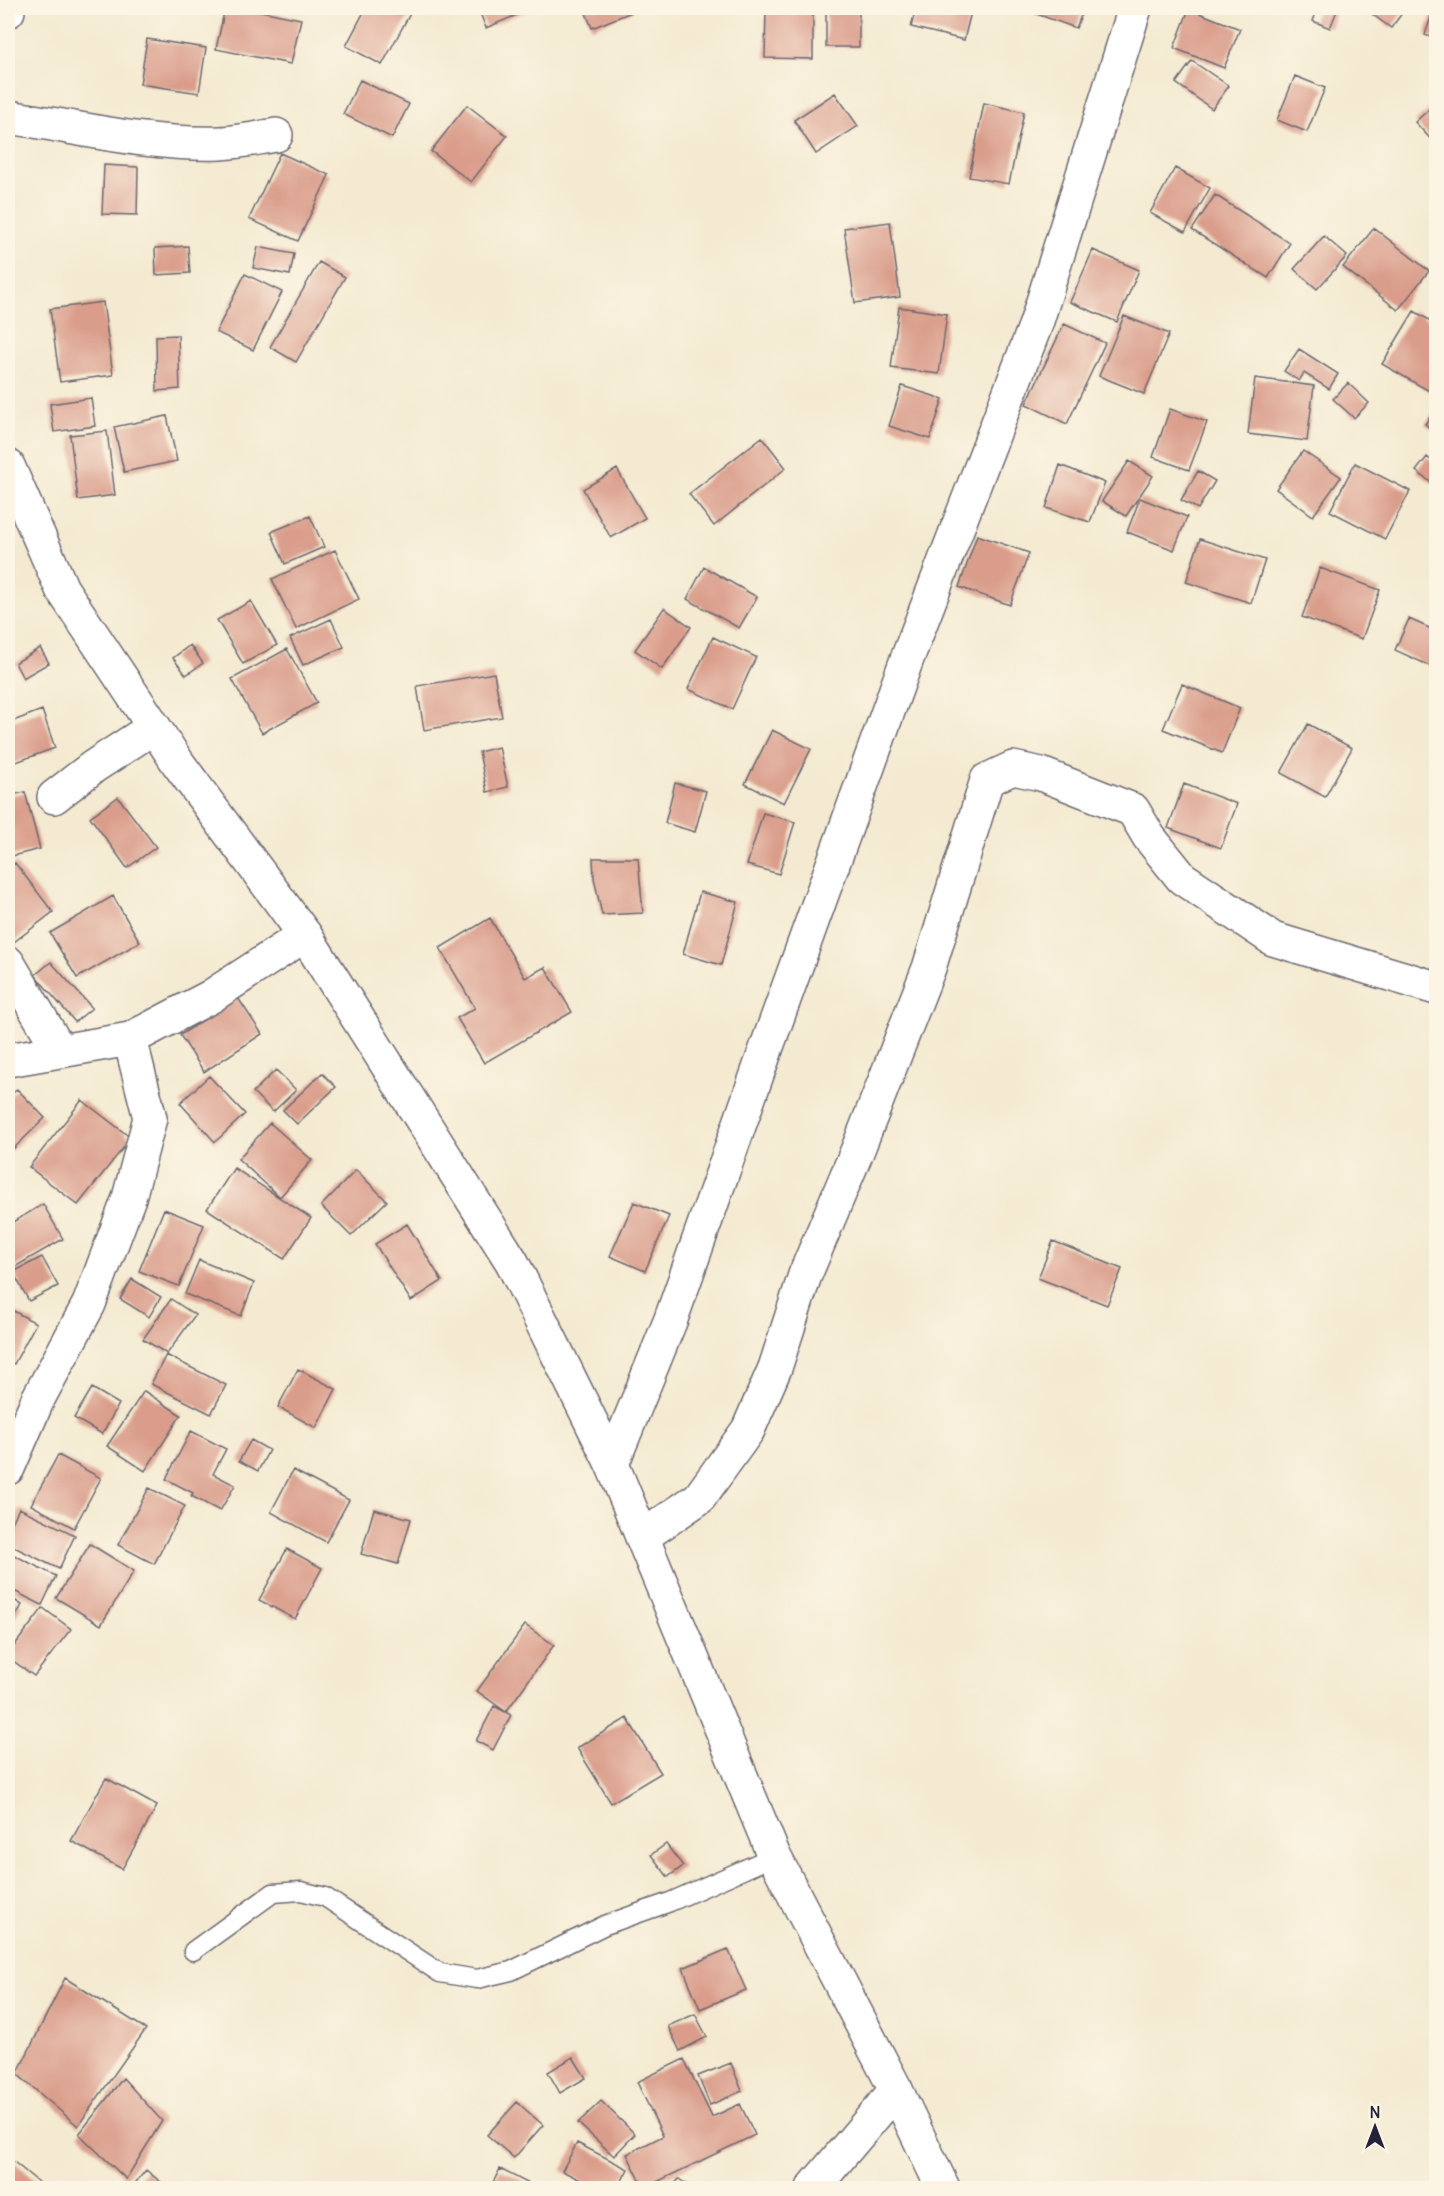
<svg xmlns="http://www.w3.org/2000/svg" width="1444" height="2196" font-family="Delius,sans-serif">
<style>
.building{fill:#da9d8b}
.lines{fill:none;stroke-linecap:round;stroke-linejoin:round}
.service-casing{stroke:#6c6870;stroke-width:21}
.minor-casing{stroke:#6c6870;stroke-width:36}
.tertiary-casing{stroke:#6c6870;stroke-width:36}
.service{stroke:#fff;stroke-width:18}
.minor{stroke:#fff;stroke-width:33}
.tertiary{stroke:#fff;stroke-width:33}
</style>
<rect width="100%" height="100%" fill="#fcf5e5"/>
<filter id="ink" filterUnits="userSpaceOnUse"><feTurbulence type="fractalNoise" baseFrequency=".0167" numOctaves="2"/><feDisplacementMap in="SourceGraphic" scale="12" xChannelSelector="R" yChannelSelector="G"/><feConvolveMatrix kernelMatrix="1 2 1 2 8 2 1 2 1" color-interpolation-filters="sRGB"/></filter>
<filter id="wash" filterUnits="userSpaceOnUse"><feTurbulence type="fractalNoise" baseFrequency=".008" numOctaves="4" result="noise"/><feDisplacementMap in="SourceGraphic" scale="24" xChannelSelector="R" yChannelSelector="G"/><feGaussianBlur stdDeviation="1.35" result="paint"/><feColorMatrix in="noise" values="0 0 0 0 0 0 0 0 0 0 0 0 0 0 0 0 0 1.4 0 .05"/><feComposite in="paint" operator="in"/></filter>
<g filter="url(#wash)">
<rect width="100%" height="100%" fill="#f4ead1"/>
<g id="blocks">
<path class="building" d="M225 8H246L301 19 291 64 216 49Z
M366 8H413L382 65 346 46Z
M478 8H533L486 28Z
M584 8H633L634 11 592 28Z
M766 8H813V59L765 58Z
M826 8H859V47H826Z
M916 8H972L964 40 911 27Z
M1020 8H1084L1076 28Z
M1318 8H1338L1330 28 1313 21Z
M1366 8H1406L1391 28 1365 9Z
M1434 8H1436V39L1425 35Z
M1189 9 1240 29 1224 68 1174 48Z
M147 39 206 48 199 93 140 84Z
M1192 61 1229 86 1212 109 1176 83Z
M1295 76 1325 88 1307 132 1277 120Z
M360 80 409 104 392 138 343 114Z
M835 93 858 126 816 154 794 120Z
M984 103 1024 112 1009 184 969 177Z
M1436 103V145L1415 122Z
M467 105 507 136 471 182 431 151Z
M280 153 329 175 298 241 249 219Z
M104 165 138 167 137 215 102 214Z
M1175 168 1210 188 1185 232 1150 213Z
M1215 195 1290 243 1268 278 1192 230Z
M890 222 900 297 855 303 844 228Z
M1374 228 1429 271 1398 310 1343 267Z
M1324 236 1347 256 1317 289 1294 269Z
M188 246 190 273 156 275 155 248Z
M258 247 294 254 290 275 253 268Z
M1093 250 1139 270 1117 322 1070 302Z
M319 262 345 277 296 362 270 347Z
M245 274 282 292 253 350 216 332Z
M103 302 113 375 60 382 50 309Z
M899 307 947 314 939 374 891 368Z
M1414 311 1436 324V395L1382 364Z
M1124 316 1169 334 1144 394 1099 376Z
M1064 324 1105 343 1067 424 1026 404Z
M178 335 180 389 157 391 156 336Z
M1299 349 1338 374 1329 389 1304 373 1299 381 1284 371Z
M1255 378 1314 386 1307 441 1248 434Z
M1348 383 1369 403 1354 418 1333 399Z
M902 386 943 399 930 439 889 426Z
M91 398 95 426 54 432 50 404Z
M1170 409 1207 422 1189 470 1153 457Z
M1436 410V433L1425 424Z
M167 416 177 461 124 472 114 427Z
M107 431 115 495 78 500 70 435Z
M762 437 786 468 714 526 689 494Z
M1303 451 1341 477 1313 516 1276 489Z
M1427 457 1436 464V477L1432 483 1416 471Z
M1129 461 1153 476 1126 516 1102 501Z
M1355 463 1410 491 1385 539 1330 511Z
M1060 465 1105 483 1090 522 1046 508Z
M617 469 645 518 611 538 583 489Z
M1198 471 1215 481 1198 509 1181 500Z
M1140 498 1187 517 1174 550 1127 532Z
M310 516 324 547 285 564 271 532Z
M977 535 1029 553 1010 605 959 587Z
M1200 539 1265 560 1251 603 1186 582Z
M335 550 359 599 296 629 272 579Z
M704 567 757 597 739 628 687 599Z
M1320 568 1380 590 1362 639 1302 617Z
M251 601 277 645 243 664 217 620Z
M664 608 691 627 662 669 635 650Z
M331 619 344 647 303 665 290 638Z
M1409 619 1436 631V652L1430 666 1395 650Z
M713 637 756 657 732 709 688 689Z
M190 645 203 663 186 675 173 658Z
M40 648 49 663 23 678 15 663Z
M287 649 317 703 262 733 232 679Z
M494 673 502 717 424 730 417 686Z
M1182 684 1240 708 1222 753 1163 729Z
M42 710 55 748 8 765V723Z
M1308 724 1352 748 1325 797 1281 773Z
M772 730 811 749 784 803 745 784Z
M499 747 508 787 487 792 479 752Z
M675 783 706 791 695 832 665 823Z
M1184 784 1237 804 1221 848 1168 828Z
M25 792 40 849 8 857V796Z
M118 797 156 847 127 868 90 817Z
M763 813 795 822 779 874 747 865Z
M593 858H638L643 913 602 915 594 878Z
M15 863 53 912 14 942 8 934V869Z
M700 892 738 902 721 965 683 954Z
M113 896 140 942 77 978 50 933Z
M490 918 525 978 545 967 572 1012 484 1063 457 1018 475 1008 440 948Z
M51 962 92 1008 75 1022 35 975Z
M8 988 18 995 8 1009Z
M238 998 262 1034 204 1072 180 1035Z
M276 1070 296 1090 273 1112 253 1092Z
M322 1073 336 1087 297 1124 283 1110Z
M209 1076 245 1114 215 1142 180 1103Z
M17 1089 45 1118 10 1152 8 1150V1098Z
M82 1100 131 1138 78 1205 29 1167Z
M270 1123 312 1160 280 1197 238 1159Z
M234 1168 311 1218 284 1259 207 1209Z
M356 1170 387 1201 351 1236 321 1206Z
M634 1202 669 1216 645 1271 610 1256Z
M43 1204 63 1239 8 1271V1225Z
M164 1209 204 1225 179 1286 139 1271Z
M407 1224 442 1281 411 1301 375 1244Z
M1053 1241 1122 1269 1107 1305 1038 1278Z
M42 1257 58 1286 29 1301 13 1272Z
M199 1260 254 1283 241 1316 185 1294Z
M132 1279 161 1297 149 1317 120 1299Z
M171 1299 195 1315 167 1354 143 1339Z
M8 1308 36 1323 14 1364 8 1361Z
M166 1355 226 1385 211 1414 151 1384Z
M298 1369 336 1389 316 1428 278 1407Z
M92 1388 119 1404 102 1434 74 1418Z
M144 1391 181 1415 145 1471 107 1446Z
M191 1431 226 1449 213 1474 235 1485 220 1511 191 1496 193 1493 166 1479Z
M251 1440 269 1450 258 1471 239 1461Z
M58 1455 101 1478 74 1528 31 1505Z
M293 1470 349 1500 326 1542 271 1512Z
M149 1488 185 1506 154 1564 118 1545Z
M19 1508 75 1535 59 1569 8 1544V1532Z
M374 1509 411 1519 398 1564 361 1554Z
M90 1544 134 1571 101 1625 56 1598Z
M287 1549 322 1568 295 1619 259 1600Z
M8 1552 56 1576 42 1605 8 1588Z
M8 1596 22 1605 8 1630Z
M43 1608 71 1629 34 1676 8 1657V1654Z
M525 1625 554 1645 506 1712 477 1691Z
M494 1706 511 1715 493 1750 476 1741Z
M627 1718 661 1773 611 1803 577 1748Z
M106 1778 157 1806 122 1869 71 1841Z
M666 1844 683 1866 668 1877 651 1855Z
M728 1949 746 1990 700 2009 683 1968Z
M65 1978 146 2029 78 2126 17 2074Z
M695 2014 707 2037 680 2051 668 2026Z
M573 2057 586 2078 560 2093 548 2072Z
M684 2059 712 2117 740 2104 755 2135 644 2188 627 2154 663 2136 637 2082Z
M731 2063 742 2091 710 2105 698 2076Z
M123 2078 162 2121 126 2179 79 2134Z
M601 2101 635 2134 614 2156 578 2123Z
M517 2102 543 2125 514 2158 487 2135Z
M577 2143 628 2169 618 2188H597L562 2171Z
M8 2157 43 2186 41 2188H8Z
M500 2169 537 2188H490Z
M146 2170 168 2188H131Z
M679 2179 692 2188H671Z"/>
</g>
</g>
<g filter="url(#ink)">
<use href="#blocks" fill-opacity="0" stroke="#6c6870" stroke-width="1.5"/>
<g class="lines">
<g class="service-casing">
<path id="service" d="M193 1951 273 1893 301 1891 325 1897 440 1973 477 1979 511 1971 605 1925 670 1902 774 1856"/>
</g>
<g class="minor-casing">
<path id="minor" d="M8 117C78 127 150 146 221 143 239 142 258 138 276 135
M54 797 93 767 154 727
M8 963 60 1051
M8 1060 130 1039
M612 1464 671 1319 765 1052 907 659 1036 324 1135 8
M8 1468 38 1399 89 1304 129 1198 150 1118 130 1039 210 997 305 935
M642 1537 699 1498 748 1430 775 1368 805 1275 858 1149 929 968 987 780 1013 768 1041 774 1133 810 1149 837 1182 878 1273 939 1436 988
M813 2188 896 2090"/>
</g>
<g class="tertiary-casing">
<path id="tertiary" d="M8 11V8
M8 466 62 589 178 763 305 935 512 1262 612 1464 774 1856 896 2090 943 2188"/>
</g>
<use href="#service" class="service"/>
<use href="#minor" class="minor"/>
<use href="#tertiary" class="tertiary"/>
</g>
</g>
<rect width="1444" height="2196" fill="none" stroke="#fcf5e5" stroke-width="30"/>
<g transform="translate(1375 2127)" stroke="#fcf5e5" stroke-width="4.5" paint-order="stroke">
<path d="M0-4.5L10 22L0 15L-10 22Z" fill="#22223b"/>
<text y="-9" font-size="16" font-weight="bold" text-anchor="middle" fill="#22223b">N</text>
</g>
</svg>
